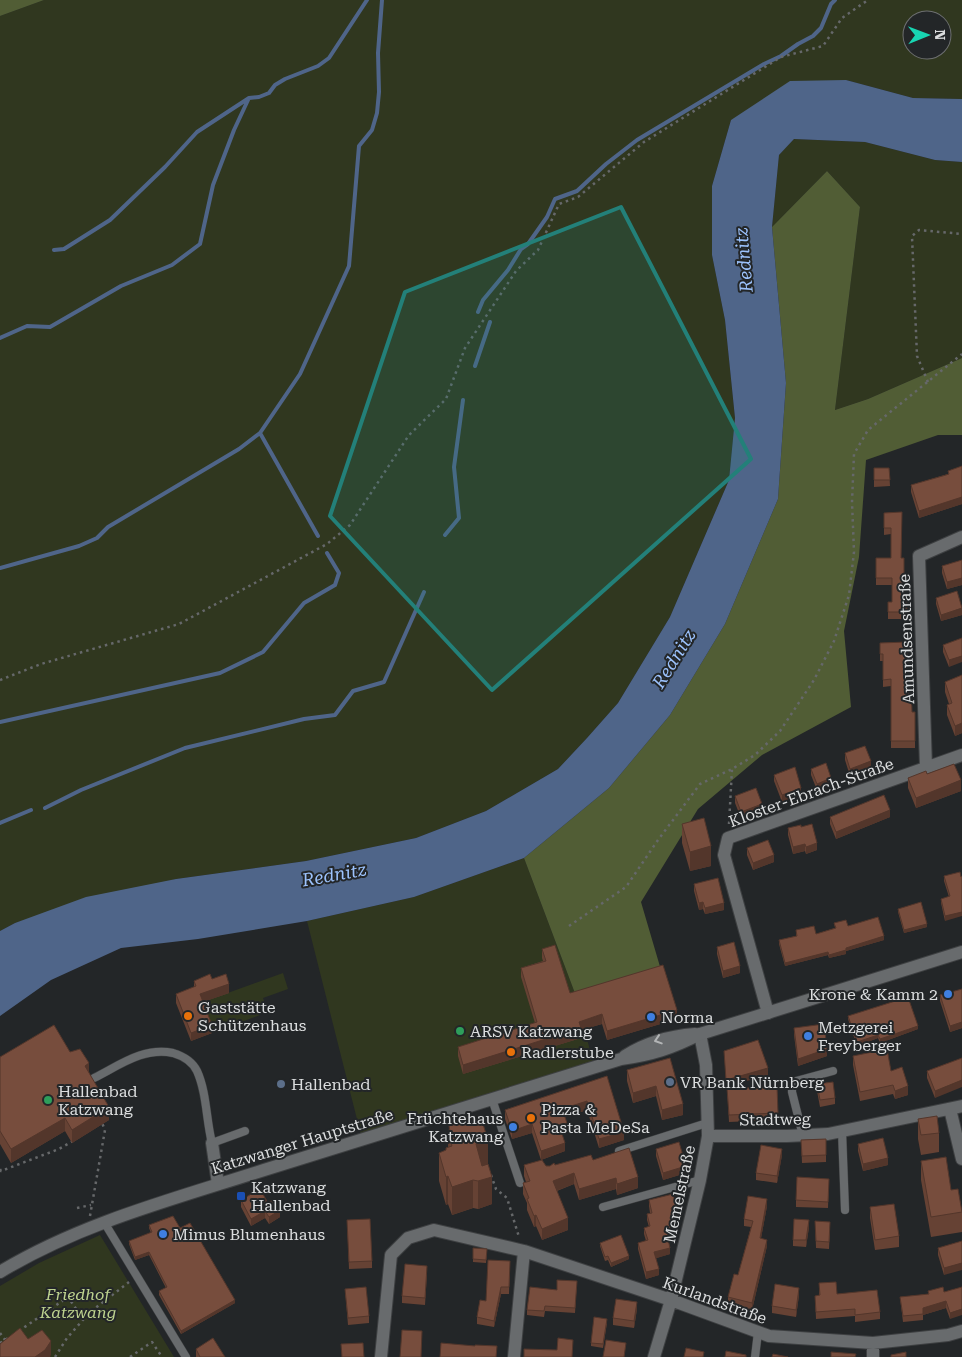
<svg xmlns="http://www.w3.org/2000/svg" width="962" height="1357" font-family="'Roboto Serif',serif">
<style>
.green{fill:#30371f;fill-rule:evenodd}
.forest{fill:#515d35}
.water{fill:#4f6589}
.lines{fill:none;stroke-linecap:round;stroke-linejoin:round}
.stream{stroke:#4f6589;stroke-width:4}
.service-casing{stroke:#3e4042;stroke-width:9}
.minor-casing{stroke:#3e4042;stroke-width:14}
.secondary-casing{stroke:#3e4042;stroke-width:14}
.path{stroke:#66686a;stroke-width:2.5;stroke-dasharray:2.5 4;stroke-linecap:butt}
.service{stroke:#686b6d;stroke-width:8}
.minor{stroke:#686b6d;stroke-width:12}
.secondary{stroke:#686b6d;stroke-width:12}
.wall{fill:#664234}
.shaded-wall{fill:#53362b}
.building{fill:#774d3d;stroke:#53362b}
.oneway{stroke:#b3b5b6}
.marked{fill:#238079;fill-opacity:0.2;stroke:#238079;stroke-width:4;stroke-linejoin:round}
.shop-dot{fill:#3f7fe0;stroke:#232628;stroke-width:2}
.food-dot{fill:#e8710a;stroke:#232628;stroke-width:2}
.leisure-dot{fill:#2e9e5b;stroke:#232628;stroke-width:2}
.service-dot{fill:#5c6f8a;stroke:#232628;stroke-width:2}
.transit-dot{fill:#1a4fb4;stroke:#232628;stroke-width:2}
.labels{text-anchor:middle;stroke-width:4;stroke-linejoin:round;paint-order:stroke}
.street-label{font-size:16px;fill:#dbddde;stroke:#232628}
.poi-label{font-size:16px;fill:#dbddde;stroke:#232628;text-anchor:start}
.park-label{font-size:16px;font-style:italic;fill:#bdd28e;stroke:#232628}
.water-label{font-size:18px;font-style:italic;fill:#9cc2fc;stroke:#232628}
</style>
<rect width="100%" height="100%" fill="#232628"/>
<path class="green" d="M44 0H962V99L913 98 846 80 731 120 712 186V255L725 320 735 418 729 480 670 617 618 703 587 738 558 769 486 811 416 838 306 861 176 879 15 923 0 931V16ZM912 20H942V50H912Z
M794 139 865 142 935 160 962 162V358L868 399 835 410 860 207 827 171 772 227 779 155Z
M524 858 576 996 594 1066 362 1139 307 921 414 897Z
M283 973 288 989 263 998 266 1007 259 1009 260 1015 212 1033 200 1003Z
M100 1235 174 1357H0V1286L39 1263Z"/>
<path class="forest" d="M0 0H44L0 16Z
M827 171 860 207 835 410 868 399 962 358V435H938L866 460 859 557 844 631 851 707 762 755 698 809 641 902 661 970 576 996 524 858 609 788 670 715 725 624 778 499 786 383 772 227Z"/>
<path class="water" d="M846 80 913 98 962 99V162L935 160 865 142 794 139 779 155 772 227 786 383 778 499 725 624 670 715 609 788 524 858 414 897 307 921 198 939 121 948 51 980 0 1016V931L15 923 86 897 176 879 306 861 416 838 486 811 558 769 587 738 618 703 670 617 729 480 735 418 725 320 712 255V186L731 120 790 81Z"/>
<g class="lines">
<path class="stream" d="M54 250 64 249 110 220 165 167 197 132 249 98 259 97 269 93 275 85 285 79 318 66 329 58 367 0
M478 312 483 300 508 270 521 249 528 244 547 217 555 199 577 191 606 164 637 140 764 64 781 56 798 44 813 36 821 28 831 4 835 0
M0 338 27 326 50 327 121 286 172 265 200 244 213 185 234 130 248 100
M475 366 490 322
M260 433 318 536
M445 535 459 518 454 467 463 400
M0 568 79 546 97 538 108 527 239 449 260 433 300 374 349 266 359 146 372 130 377 113 379 92 378 53 382 0
M0 722 220 673 263 652 304 603 335 585 339 573 327 553
M45 808 81 790 185 748 304 719 335 715 353 691 384 682 424 592
M0 823 31 810"/>
<g class="service-casing">
<path id="service" d="M94 1078C120 1065 143 1047 173 1053 183 1056 192 1061 197 1071 207 1093 206 1120 212 1143L245 1131
M492 1099 520 1183
M842 1131 845 1210
M803 1136 792 1092V1084L796 1081 833 1071
M619 1151 707 1123
M603 1207 700 1180
M104 1222 186 1357
M755 1357 758 1332"/>
</g>
<g class="minor-casing">
<path id="minor" d="M926 767 919 556 962 537
M768 1013 724 855 728 838 962 755
M950 1109 962 1159
M708 1136H787L828 1134 962 1106
M212 1143 218 1184
M873 1343V1357
M381 1357 391 1255 408 1238 434 1230 524 1251 671 1300 769 1336 873 1343 948 1335 962 1331
M514 1357 524 1251
M654 1357 671 1300 700 1180 708 1136 706 1065 700 1034"/>
</g>
<g class="secondary-casing">
<path id="secondary" d="M625 1056C647 1042 669 1036 695 1034
M0 1272C81 1223 174 1199 264 1170 383 1133 502 1096 621 1059 651 1055 673 1048 700 1034L962 952"/>
</g>
<path class="path" d="M928 382 917 356 912 236 919 230 962 234
M0 680 41 664 179 624 327 544 350 525 409 435 446 399 465 348 516 271 538 250 559 204 578 197 644 142 781 57 823 46 842 18 868 0
M729 824 732 769
M569 926 626 887 658 840 700 784 732 769 755 755 780 731 814 680 834 641 849 595 854 552 852 502 854 454 868 430 962 354
M0 1169 1 1171 59 1149 73 1141
M491 1175 496 1189 507 1198 519 1237
M77 1208 91 1205
M90 1216 105 1130 102 1123
M19 1331 68 1297 83 1319
M0 1333 5 1340
M0 1343 10 1337
M55 1357 67 1338 89 1313 129 1282
M130 1357 152 1342 162 1357"/>
<use href="#service" class="service"/>
<use href="#minor" class="minor"/>
<use href="#secondary" class="secondary"/>
</g>
<path class="wall" d="M962 466V504L919 518 911 492V485L948 474V471Z
M874 468H889L890 486 874 487Z
M902 512 901 558 904 600H907V619H888V602H892V585H876V558H891V534L884 535V513Z
M962 560V585L947 589 942 573V566Z
M936 598 962 615 941 621 936 604Z
M962 638 949 667 943 652V645Z
M907 642 908 659 905 660 906 677 912 712H915V748H891V686L883 687V661H880V643Z
M962 675V733L955 736 947 715V705L949 704 945 692V682Z
M845 753 871 768 850 776 845 760Z
M811 769 831 785 817 790 811 775Z
M927 774 961 791 916 808 908 788V778Z
M774 775 801 795 782 802 774 781Z
M735 796 762 810 741 818 735 803Z
M830 817H890L836 839 830 824Z
M682 824 711 866 690 871 682 843Z
M801 827 817 850 806 854 805 851 793 854 788 835V828Z
M747 848 774 862 753 870 747 855Z
M944 876 961 877 945 921 941 903V899L949 897 944 881Z
M694 884 724 910 705 914 703 909 699 910 694 891Z
M898 909 927 927 904 933 898 912Z
M834 923 848 926 884 940 846 951V954L829 958 828 955 785 966 779 944V940L796 936V930L816 934 835 928Z
M717 947 740 973 723 978 717 954Z
M542 949 570 993 677 1019 607 1040 602 1024 581 1030V1038L463 1074 458 1056V1047L535 1023 521 977V968L543 961 542 958Z
M212 979 229 993 203 1002 212 1033 191 1041 176 1003V994L194 987V981Z
M962 989V1028L950 1032 940 1001V995Z
M848 1016 918 1029 880 1043 878 1038 857 1046 848 1019Z
M794 1028 827 1056 798 1066 794 1035Z
M70 1052 89 1072 109 1120 72 1143 65 1131 11 1163 0 1144V1057Z
M853 1056 891 1071 908 1095 895 1099 893 1094 860 1101 853 1065Z
M670 1058 683 1115 662 1120 656 1096 633 1103 627 1081V1070Z
M962 1058 935 1098 927 1078V1071Z
M607 1076 624 1140 599 1148 587 1110 565 1117 567 1131 562 1133 565 1151 541 1160 532 1133 512 1139 505 1119V1110Z
M817 1084 835 1098V1104L820 1107 817 1091Z
M727 1088 778 1113V1120L729 1122Z
M918 1119 939 1133V1152L921 1155 918 1139Z
M449 1126 488 1164 492 1204 478 1209 473 1208 452 1215 448 1204 446 1205 439 1181V1153L446 1151V1148L448 1147Z
M826 1139V1162L802 1163 801 1140Z
M858 1144 888 1165 863 1171 858 1151Z
M656 1149 686 1173 663 1180 656 1156Z
M782 1155 777 1183 756 1180V1173Z
M593 1160 638 1188 617 1195 616 1189 579 1200 574 1184 557 1191 568 1230 542 1240 536 1226 534 1227 527 1210V1203L523 1194V1183L526 1182 524 1176V1165L550 1166Z
M921 1161 951 1190 962 1212V1232L931 1237 921 1180Z
M829 1179 828 1208 796 1207V1200Z
M241 1200 268 1203 280 1217 269 1224 265 1218 251 1226 241 1207Z
M649 1200 676 1213 672 1214 674 1226 671 1227 673 1240 668 1241 670 1254 656 1258 659 1275 646 1279 638 1249V1243L646 1241 644 1234V1228L649 1227 647 1220V1214L650 1213 649 1206Z
M767 1206 761 1238 767 1246 752 1310 728 1304V1297L738 1275 751 1227 744 1226V1219Z
M870 1207 899 1236V1247L875 1250 870 1218Z
M347 1220 372 1261V1268L349 1269Z
M815 1221 830 1229 829 1249 816 1248Z
M149 1225 180 1228 235 1303 181 1334 159 1295V1291L166 1288 149 1255 135 1260 129 1244V1241L151 1233 149 1228Z
M809 1227 806 1247 793 1246V1240Z
M962 1241 944 1275 938 1255V1248Z
M600 1243 629 1259 611 1267 608 1260 605 1261 600 1246Z
M473 1248 487 1249 486 1263 473 1262Z
M510 1261 509 1294H501L494 1327 477 1324V1317L486 1301Z
M427 1273 425 1305 402 1303V1296Z
M577 1281 575 1313 545 1311 544 1317 527 1315V1310Z
M819 1283 837 1294 880 1312V1319L855 1322V1316L816 1319 815 1296H819Z
M962 1287 950 1319 946 1308 923 1315V1320L903 1322 900 1297 928 1294V1291L944 1292Z
M345 1289 369 1316V1323L348 1325Z
M799 1295 796 1317 772 1313V1306Z
M637 1309 634 1328 613 1325V1318Z
M607 1323 603 1348 591 1346V1343Z
M196 1349 225 1357H196Z"/>
<path class="shaded-wall" d="M962 497V504L919 518V511Z
M962 578V585L947 589V582Z
M962 608V615L941 621V615Z
M962 656V662L949 667V660Z
M962 723V733L955 736V726Z
M871 761V768L850 776V769Z
M831 778V785L817 790V784Z
M961 780V791L916 808V798Z
M801 788V795L782 802V795Z
M762 804V810L741 818V812Z
M890 810V817L836 839V832Z
M817 843V850L806 854V847Z
M805 844V851L793 854V847Z
M711 846V866L690 871V852Z
M774 855V862L753 870V863Z
M703 902V909L699 910V903Z
M724 903V910L705 914V908Z
M962 912V916L945 921V916Z
M927 924V927L904 933V930Z
M884 936V940L846 951V954L829 958V955L846 948Z
M828 952V955L785 966V963Z
M740 966V973L723 978V971Z
M229 984V993L200 1003V994Z
M677 1010V1019L607 1040V1031Z
M602 1014V1024L581 1030V1038L463 1074V1065L579 1022Z
M962 1022V1028L950 1032V1026Z
M212 1025V1033L191 1041V1033Z
M918 1026V1029L880 1043V1039Z
M878 1035V1038L857 1046V1042Z
M827 1049V1056L798 1066V1059Z
M89 1063V1077L85 1066Z
M768 1068V1075L726 1087V1080Z
M962 1080V1087L935 1098V1091Z
M656 1086V1096L633 1103V1093Z
M908 1086V1095L895 1099V1091Z
M587 1101V1110L562 1118V1109Z
M683 1104V1115L662 1120V1110Z
M109 1107V1120L72 1143V1130Z
M65 1118V1131L11 1163V1149Z
M567 1123V1131L559 1134V1125Z
M532 1124V1133L512 1139V1131Z
M624 1132V1140L599 1148V1139Z
M488 1140V1168L476 1171V1144Z
M565 1143V1151L541 1160V1151Z
M782 1149V1155L777 1183V1176Z
M888 1158V1165L863 1171V1164Z
M686 1166V1173L663 1180V1173Z
M574 1173V1184L553 1192V1181Z
M448 1176V1204L446 1205V1177Z
M492 1177V1204L478 1209V1181Z
M638 1177V1188L617 1195V1184Z
M616 1178V1189L579 1200V1189Z
M473 1180V1208L452 1215V1187Z
M767 1199V1206L760 1244V1238Z
M676 1206V1213L671 1214V1208Z
M280 1210V1217L269 1224V1217Z
M265 1211V1218L251 1226V1219Z
M536 1215V1226L534 1227V1216Z
M568 1218V1230L542 1240V1229Z
M674 1220V1226L669 1227V1221Z
M809 1220V1227L806 1247V1240Z
M673 1233V1240L667 1241V1235Z
M767 1240V1246L752 1310V1303Z
M670 1248V1254L654 1259V1252Z
M149 1252V1255L135 1260V1257Z
M629 1256V1259L611 1267V1263Z
M962 1263V1270L944 1275V1268Z
M659 1269V1275L646 1279V1272Z
M501 1287V1294L494 1327V1321Z
M799 1288V1295L796 1317V1310Z
M235 1300V1303L181 1334V1331Z
M946 1301V1308L923 1315V1308Z
M637 1302V1309L634 1328V1321Z
M962 1309V1315L950 1319V1313Z
M51 1341V1355L50 1357H35Z"/>
<path class="building" d="M962 466V497L919 511 911 485 946 475 949 474 948 471Z
M874 468H889L890 480H874Z
M902 512 901 558H904V600H907V612H888V602H892V578H876V558H891V528H884V513Z
M962 560V578L947 582 942 566Z
M957 591 962 608 941 615 936 598Z
M962 638V656L949 660 943 645Z
M907 642 908 653H905L906 677H911L912 712H915V741H891V679L883 680V654H880V643Z
M962 675V723L955 726 947 705 952 703 945 682Z
M865 746 871 761 850 769 845 753Z
M826 763 831 778 817 784 811 769Z
M954 764 961 780 916 798 908 778 926 771 927 774Z
M795 767 801 788 782 795 774 775Z
M756 788 762 804 741 812 735 796Z
M884 795 890 810 836 832 830 817Z
M704 818 711 846 690 852 682 824Z
M812 824 817 843 806 847 805 844 793 847 788 828 801 825V827Z
M768 840 774 855 753 863 747 848Z
M960 872 961 877 962 876V912L945 916 941 899 950 896 944 876Z
M718 878 724 903 705 908 703 902 699 903 694 884Z
M921 902 927 924 904 930 898 909Z
M878 917 884 936 846 948V950L829 955 828 952 785 963 779 940 797 936 796 930 814 926 816 934 836 928 834 923 846 920 848 926Z
M734 942 740 966 723 971 717 947Z
M555 945 570 993 663 965 677 1010 607 1031 602 1014 579 1022 581 1028 463 1065 458 1047 537 1022 521 968 546 961 542 949Z
M210 974 212 979 226 974 229 984 200 994 212 1025 191 1033 176 994 196 986 194 981Z
M962 989V1022L950 1026 940 995Z
M908 997 918 1026 880 1039 878 1035 857 1042 848 1016Z
M824 1024 827 1049 798 1059 794 1028Z
M54 1025 70 1052 80 1049 89 1063 85 1066 109 1107 72 1130 65 1118 11 1149 0 1131V1057Z
M758 1040 768 1068 726 1080 724 1051Z
M887 1049 891 1071 902 1067 908 1086 895 1091 893 1085 860 1092 853 1056Z
M670 1058 683 1104 662 1110 656 1086 633 1093 627 1070Z
M962 1058V1080L935 1091 927 1071Z
M607 1076 624 1132 599 1139 587 1101 562 1109 567 1123 559 1125 565 1143 541 1151 532 1124 512 1131 505 1110Z
M833 1082 835 1098 820 1100 817 1084Z
M777 1087 778 1113 729 1115 727 1088Z
M937 1116 939 1133 921 1135 918 1119Z
M473 1120 474 1124 482 1121 488 1140 476 1144 482 1166 488 1164 492 1177 478 1181 473 1180 452 1187 448 1176 446 1177 439 1153 446 1150V1148L452 1146 448 1132 450 1131 449 1126 465 1121 466 1123Z
M883 1138 888 1158 863 1164 858 1144Z
M826 1139V1155L802 1156 801 1140Z
M679 1142 686 1166 663 1173 656 1149Z
M761 1145 782 1149 777 1176 756 1173Z
M629 1148 638 1177 617 1184 616 1178 579 1189 574 1173 553 1181 568 1218 542 1229 536 1215 534 1216 527 1199 529 1198 523 1183 530 1181 524 1165 542 1160 546 1166H550L554 1163 555 1165 591 1155 593 1160Z
M946 1157 951 1190 958 1189 962 1212 931 1217 921 1161Z
M797 1177 829 1179 828 1202 796 1200Z
M260 1189 268 1203 274 1199 280 1210 269 1217 265 1211 251 1219 241 1200Z
M673 1194 676 1206 671 1208 674 1220 669 1221 673 1233 667 1235 670 1248 654 1252 659 1269 646 1272 638 1243 648 1240 644 1228 650 1226 647 1214 652 1213 649 1200Z
M748 1196 767 1199 760 1238 767 1240 752 1303 728 1297 734 1274 738 1275 753 1221 744 1219Z
M894 1204 899 1236 875 1240 870 1207Z
M173 1216 180 1228 190 1223 235 1300 181 1331 159 1291 167 1287 149 1252 135 1257 129 1241 152 1232 149 1225Z
M370 1219 372 1261 349 1262 347 1220Z
M794 1219 809 1220 806 1240H793Z
M815 1221 830 1222 829 1242 816 1241Z
M621 1235 629 1256 611 1263 608 1256 605 1257 600 1243Z
M962 1241V1263L944 1268 938 1248Z
M473 1248 487 1249 486 1260 473 1259Z
M488 1260 510 1261 509 1287H501L494 1321 477 1317 480 1300 486 1301Z
M405 1264 427 1266 425 1298 402 1296Z
M557 1280 577 1281 575 1308 545 1306 544 1311 527 1310 530 1287 557 1290Z
M836 1282 837 1294 877 1290 880 1312 855 1315V1309L816 1312 815 1296 820 1295 819 1283Z
M775 1284 799 1288 796 1310 772 1306Z
M366 1287 369 1316 348 1318 345 1289Z
M943 1287 944 1292 962 1287V1309L950 1313 946 1301 923 1308V1314L903 1316 900 1297 929 1294 928 1291Z
M616 1299 637 1302 634 1321 613 1318Z
M594 1317 607 1319 603 1344 591 1343Z
M20 1328 28 1339 42 1330 51 1341 45 1350 35 1357H0V1344Z
M402 1330 422 1331 421 1357H400Z
M213 1338 225 1357H200L196 1349Z
M558 1338 573 1340 572 1357H524V1349L557 1350Z
M606 1340 626 1343 624 1357H603Z
M363 1343 364 1357H342L341 1344Z
M441 1343 475 1346V1345L497 1346 496 1357H440Z
M686 1348 704 1352 703 1357H684Z
M726 1351 746 1355V1357H725Z
M831 1352 856 1354 855 1357H831Z
M906 1352V1357H891V1355Z
M773 1354 788 1357H772Z"/>
<defs><path id="oneway-chevron" d="M-2-3.5L2.5 0L-2 3.5" fill="none" stroke-width="1.6" stroke-linecap="round" stroke-linejoin="round" transform="scale(1.25)"/></defs>
<use class="oneway" href="#oneway-chevron" transform="translate(658 1040) rotate(162)"/>
<path class="marked" d="M621 207 751 459 492 690 330 516 405 292Z"/>
<g class="shop-dot">
<circle cx="948" cy="994" r="5"/>
<circle cx="651" cy="1017" r="5"/>
<circle cx="808" cy="1036" r="5"/>
<circle cx="513" cy="1127" r="5"/>
<circle cx="163" cy="1234" r="5"/>
</g>
<g class="food-dot">
<circle cx="188" cy="1016" r="5"/>
<circle cx="511" cy="1052" r="5"/>
<circle cx="531" cy="1118" r="5"/>
</g>
<g class="leisure-dot">
<circle cx="460" cy="1031" r="5"/>
<circle cx="48" cy="1100" r="5"/>
</g>
<g class="service-dot">
<circle cx="670" cy="1082" r="5"/>
<circle cx="281" cy="1084" r="5"/>
</g>
<rect class="transit-dot" x="236" y="1191" width="10" height="10" rx="2.5"/>
<g class="labels">
<g class="street-label">
<text transform="translate(906 639) rotate(-92)" y="6">Amundsenstraße</text>
<text transform="translate(811 792) rotate(-20)" y="6">Kloster-Ebrach-Straße</text>
<text transform="translate(775 1119) rotate(-1)" y="6">Stadtweg</text>
<text transform="translate(302 1141) rotate(-17)" y="6">Katzwanger Hauptstraße</text>
<text transform="translate(679 1194) rotate(-78)" y="6">Memelstraße</text>
<text transform="translate(715 1300) rotate(20)" y="6">Kurlandstraße</text>
</g>
<g class="poi-label">
<text x="938" y="1000" text-anchor="end">Krone &amp; Kamm 2</text>
<text x="198" y="1013">Gaststätte<tspan x="198" dy="18">Schützenhaus</tspan></text>
<text x="661" y="1023">Norma</text>
<text x="818" y="1033">Metzgerei<tspan x="818" dy="18">Freyberger</tspan></text>
<text x="470" y="1037">ARSV Katzwang</text>
<text x="521" y="1058">Radlerstube</text>
<text x="680" y="1088">VR Bank Nürnberg</text>
<text x="291" y="1090">Hallenbad</text>
<text x="58" y="1097">Hallenbad<tspan x="58" dy="18">Katzwang</tspan></text>
<text x="541" y="1115">Pizza &amp;<tspan x="541" dy="18">Pasta MeDeSa</tspan></text>
<text x="503" y="1124" text-anchor="end">Früchtehaus<tspan x="503" dy="18">Katzwang</tspan></text>
<text x="251" y="1193">Katzwang<tspan x="251" dy="18">Hallenbad</tspan></text>
<text x="173" y="1240">Mimus Blumenhaus</text>
</g>
<g class="park-label">
<text x="78" y="1300">Friedhof<tspan x="78" dy="18">Katzwang</tspan></text>
</g>
<g class="water-label">
<text transform="translate(744 260) rotate(-95)" y="6">Rednitz</text>
<text transform="translate(674 659) rotate(-58)" y="6">Rednitz</text>
<text transform="translate(334 875) rotate(-10)" y="6">Rednitz</text>
</g>
</g>
<g transform="translate(927 35) rotate(89)"><circle r="24" fill="#232628" stroke="#6d6f71"/>
<path d="M0-4L9 19L0 12L-9 19Z" fill="#18d5b2"/>
<text y="-8" font-size="14" font-weight="bold" text-anchor="middle" fill="#dbddde">N</text>
</g>
</svg>
